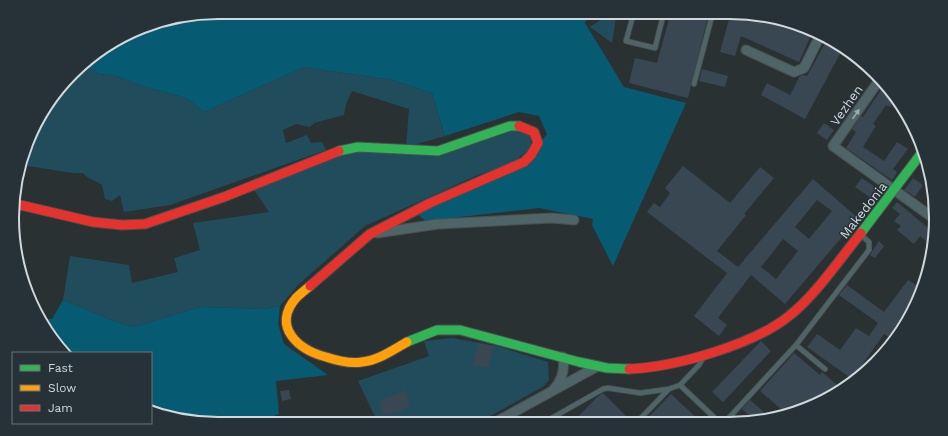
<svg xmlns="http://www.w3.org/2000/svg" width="948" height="436" font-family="'Work Sans',sans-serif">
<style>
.green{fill:#204c5c}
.forest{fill:#065b73}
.building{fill:#384752;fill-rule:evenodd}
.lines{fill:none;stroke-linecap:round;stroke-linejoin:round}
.lane-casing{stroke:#494e50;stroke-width:6}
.street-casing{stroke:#494e50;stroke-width:11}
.fast-casing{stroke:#494e50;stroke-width:11}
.slow-casing{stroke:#494e50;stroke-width:11}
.jam-casing{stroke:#494e50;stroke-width:11}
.lane{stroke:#4e6467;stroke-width:4.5}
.street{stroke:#4e6467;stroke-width:9}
.fast{stroke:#30b455;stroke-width:9}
.slow{stroke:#ff9f0a;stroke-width:9}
.jam{stroke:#e5322d;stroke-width:9}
.oneway{fill:#9daaad}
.labels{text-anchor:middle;stroke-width:3;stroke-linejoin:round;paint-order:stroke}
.street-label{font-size:13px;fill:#d1d8db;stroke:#263237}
.rim{fill:none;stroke:#d1d8db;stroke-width:2}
</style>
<rect width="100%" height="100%" fill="#2a3133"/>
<path class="green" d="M612 12H617L612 43 590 27Z
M82 64 99 74 114 75 145 87 187 98 204 112 304 67 392 80 432 93 445 136 406 147 409 109 352 91 346 104 344 115 314 123 310 127 296 124 283 130 286 143 307 135 311 143 322 142 326 150 170 205 124 212 120 195 112 201 105 199 102 185 87 177 83 173H73L21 165 39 115Z
M517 128 531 134V148L512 163 478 175 365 226 299 284 280 306 262 309 200 307 134 327 116 322 63 300 70 256 129 265 132 283 178 272 174 258 200 250 193 223 269 212 252 187 359 149 418 155Z
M452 338 497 346 548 362 549 380 544 386 478 423H378L358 381 429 356 424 341Z"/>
<path class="forest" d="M218 12H590L585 23 624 87 686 103 613 266 592 225 593 219 539 208 426 221 414 212 528 159 547 134 539 116 519 112 445 136 432 93 392 80 304 67 204 112 187 98 145 87 114 75 99 74 82 64 152 23Z
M63 300 116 322 134 327 200 307 262 309 280 306 278 324 284 344 328 375 276 381 279 414 252 424H218L151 411V353H66L39 319H52Z"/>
<path class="building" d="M671 12H709L688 98 629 83 635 58 657 63Z
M731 12 809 28 813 31 799 62 741 36 735 56 720 52Z
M827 40 842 50 805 119 761 95 767 83 790 95 800 76 803 75 807 76Z
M702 69 728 76 725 87 699 81Z
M883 87 894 100 890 107 886 105 873 124 876 126 863 147 884 161 897 142 908 149 893 169 897 172 892 180 846 148 856 132 852 129 861 116 863 117Z
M824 123 834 130 827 140 817 133Z
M683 166 730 203 760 167 774 178 744 214 746 215 717 251 738 267 813 179 858 218 785 304 751 275 718 318 727 325 719 336 694 316 727 273 647 212 654 203 660 207 670 193 665 188ZM817 200 832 211 809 239 795 227ZM783 239 798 251 776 279 761 267Z
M862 178 878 189 871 198 855 187Z
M913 178 923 185 915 197 904 190Z
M897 202 933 232 931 245 920 236 914 244 897 230 901 226 894 221 900 214 892 208Z
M879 241 884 246 875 258 870 255Z
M908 280 922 289 920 297 902 328 893 340 884 334 852 379 807 347 817 334 840 350 856 328 869 336 878 323 839 295 847 285 884 312Z
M761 341 771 351 723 402 712 392Z
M478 343 493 346 488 368 473 365Z
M794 353 820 375 822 372 842 389 809 408 787 414 760 391Z
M289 390 291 399 282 401 280 391Z
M405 390 410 406 395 414 394 412 383 416 379 401Z
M603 393 628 418 624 423H572L597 397Z
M671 394 701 422 643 423Z
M750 400 771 418 757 422 742 409Z"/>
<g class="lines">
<g class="lane-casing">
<path id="lane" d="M634 12 626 41 655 48 664 12
M694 84 713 12
M796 345 825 369
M680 385 719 422
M725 422 796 345 869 250V242L861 235
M543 423 603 389 608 388 640 393 669 389
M636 423 669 389 680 385 699 365 703 358"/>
</g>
<g class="street-casing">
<path id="street" d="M746 50 794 72 804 68 820 36
M880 79 833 146 936 220
M377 233 438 224 552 218 574 220
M554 389C562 380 565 369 563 357
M494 423 598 366"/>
</g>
<g class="fast-casing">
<path id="fast" d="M339 151 358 147 438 151 510 126H519
M861 233 923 151
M407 342 437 330H460L579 362 607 368 629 369"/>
</g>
<g class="slow-casing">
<path id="slow" d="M310 286C305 290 300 294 296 298 271 327 299 350 326 357 338 361 350 364 362 362 379 360 393 350 407 342"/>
</g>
<g class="jam-casing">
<path id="jam" d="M16 204 93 222 122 225 145 224 224 197 339 151
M310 286 370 234 430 203 524 162 531 155 538 143 534 132 519 126
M629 369C675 367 753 345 789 316 814 297 840 259 861 233"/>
</g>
<use href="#lane" class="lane"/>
<use href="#street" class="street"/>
<use href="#fast" class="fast"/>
<use href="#slow" class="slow"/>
<use href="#jam" class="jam"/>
</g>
<defs><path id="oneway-solid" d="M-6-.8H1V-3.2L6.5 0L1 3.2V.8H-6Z"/></defs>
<use class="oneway" href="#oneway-solid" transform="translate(856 114) rotate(-55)"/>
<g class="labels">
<g class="street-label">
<text transform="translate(846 105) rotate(-55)" y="5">Vezhen</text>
<text transform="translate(863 210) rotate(-52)" y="5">Makedonia</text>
</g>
</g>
<path d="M0 0H948V436H0ZM218 19H730A199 199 0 0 1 929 218V218A199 199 0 0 1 730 417H218A199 199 0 0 1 19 218V218A199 199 0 0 1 218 19Z" fill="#263237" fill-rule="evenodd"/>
<path class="rim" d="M218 19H730A199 199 0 0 1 929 218V218A199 199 0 0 1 730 417H218A199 199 0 0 1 19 218V218A199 199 0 0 1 218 19Z"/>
<rect x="12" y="352" width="140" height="72" fill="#263237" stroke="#6a7479"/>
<rect x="20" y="365" width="20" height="6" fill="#30b455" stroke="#6a7479"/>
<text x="48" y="372" font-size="12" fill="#d1d8db">Fast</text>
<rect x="20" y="385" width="20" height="6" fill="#ff9f0a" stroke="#6a7479"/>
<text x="48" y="392" font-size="12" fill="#d1d8db">Slow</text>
<rect x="20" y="405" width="20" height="6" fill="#e5322d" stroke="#6a7479"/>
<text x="48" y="412" font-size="12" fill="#d1d8db">Jam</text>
</svg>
